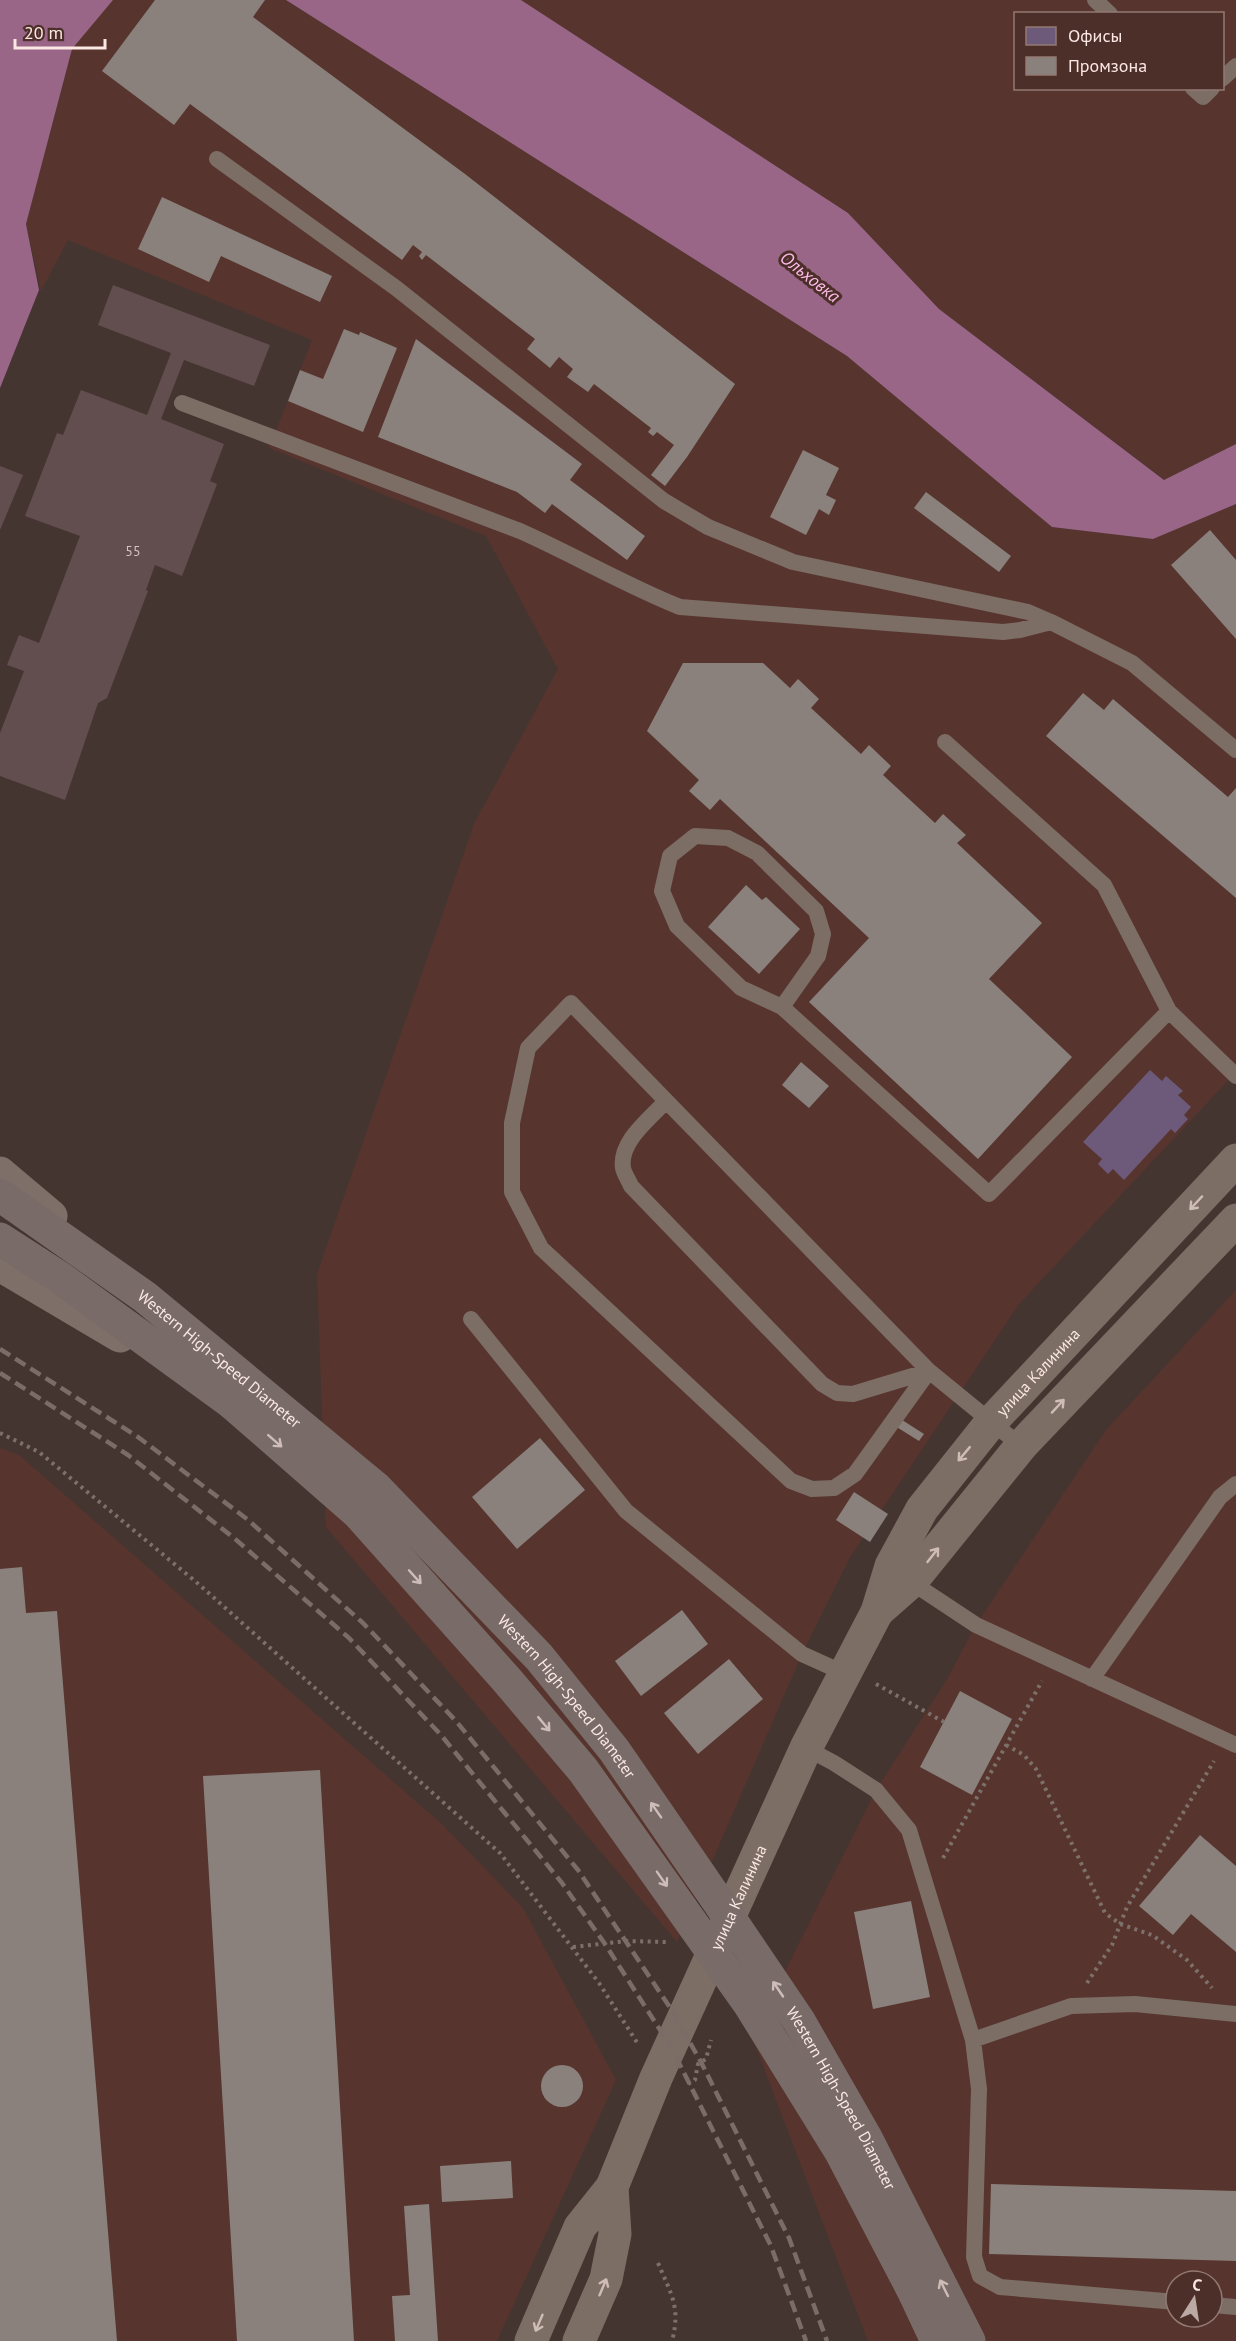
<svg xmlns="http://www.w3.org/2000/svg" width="1236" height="2341" font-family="'PT Sans',sans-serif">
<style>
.built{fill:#57352e;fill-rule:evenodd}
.water{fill:#968}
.offices{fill:#6d597a}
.industry{fill:#8a817c}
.building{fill:#624e4f}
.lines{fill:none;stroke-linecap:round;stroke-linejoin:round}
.path{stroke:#7d706a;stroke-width:4;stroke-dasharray:3 4.5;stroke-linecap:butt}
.lane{stroke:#7c6d65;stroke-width:16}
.street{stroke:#7c6d65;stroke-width:33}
.primary{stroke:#7e7068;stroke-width:33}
.highway{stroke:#796c68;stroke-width:33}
.rail{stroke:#7b6c68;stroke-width:4.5;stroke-dasharray:12 6;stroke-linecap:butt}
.highway-bridge{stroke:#796c68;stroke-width:33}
.oneway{stroke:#cfbcb7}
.oneway2{stroke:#cebcb8}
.labels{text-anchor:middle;stroke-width:6;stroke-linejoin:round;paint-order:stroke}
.number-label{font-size:14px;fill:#d5c1be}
.street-label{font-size:16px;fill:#fbe7e3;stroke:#4d2f29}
.water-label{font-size:18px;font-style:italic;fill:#fbbbe8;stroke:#4d2f29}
</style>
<rect width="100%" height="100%" fill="#453531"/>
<path class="built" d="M113 0H286L847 356 1052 527 1153 539 1236 504V1072L1019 1304 849 1559 802 1654 677 1942 326 1527 317 1274 474 824 558 669 486 536 269 448 312 340 68 240 41 291 26 224 72 49Z
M521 0H1236V444L1165 480 939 309 848 213ZM1016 14H1222V88H1016Z
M1236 1290V2341H868L752 2037 876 1790 946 1681 976 1625 1106 1430ZM1176 2281H1212V2317H1176Z
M0 1448 19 1455 443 1825 523 1908 616 2080 497 2341H0Z"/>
<path class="water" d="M0 0H113L72 49 26 224 39 290 0 388Z
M286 0H521L848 213 939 309 1164 480 1236 444V504L1153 539 1052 527 847 356Z"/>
<path class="offices" d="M1150 1070 1162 1081 1166 1076 1183 1091 1178 1095 1191 1107 1184 1115 1188 1119 1175 1133 1171 1129 1124 1180 1113 1169 1108 1174 1098 1164 1102 1159 1083 1142Z"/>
<path class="industry" d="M155 0H265L253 17 465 174 735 384 687 457 665 486 651 475 674 445 657 432 653 436 648 432 651 428 594 384 588 392 567 377 573 369 559 357 550 368 527 349 535 339 426 255 422 260 419 256 422 252 413 245 402 260 190 104 174 125 102 71Z
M162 197 332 276 320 302 221 256 209 282 138 249Z
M344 329 359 335 360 332 397 348 363 432 288 401 300 370 323 379Z
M416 339 582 464 570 480 645 536 627 560 552 504 545 513 517 492 378 437Z
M803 450 839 468 826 495 836 500 829 515 819 509 806 535 770 517Z
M926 492 1011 556 999 572 914 508Z
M1210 530 1236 560V639L1171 565Z
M683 663H763L790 688 798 679 819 699 811 708 861 754 869 745 891 766 883 775 935 823 943 814 966 835 957 843 1042 923 989 979 1072 1057 978 1159 809 1002 869 938 720 799 710 810 689 791 699 780 647 731Z
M1083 693 1104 710 1113 699 1228 797 1236 788V898L1046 736Z
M746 885 762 900 766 897 800 929 759 974 708 927Z
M801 1062 829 1086 809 1108 782 1085Z
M899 1418 924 1434 919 1441 895 1426Z
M540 1438 585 1490 517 1549 472 1497Z
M854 1492 888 1514 870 1542 836 1520Z
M22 1567 26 1613 57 1611 117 2341H0V1569Z
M682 1610 708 1644 641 1696 615 1661Z
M729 1659 763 1699 698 1754 664 1713Z
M960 1691 1012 1719 972 1795 920 1767Z
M320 1770 354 2341H237L203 1776Z
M1200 1835 1236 1866V1952L1191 1914 1173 1935 1139 1906Z
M911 1901 930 1997 873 2009 854 1912Z
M541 2086a21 21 0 1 1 42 0a21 21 0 1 1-42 0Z
M511 2161 513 2198 442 2202 440 2166Z
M991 2184 1236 2191V2261L989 2254Z
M429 2204 438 2341H395L392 2296 410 2295 404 2206Z"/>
<path class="building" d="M113 285 270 345 254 386 184 360 161 419 224 444 210 481 217 484 182 576 155 565 146 590 148 591 107 698 98 703 65 800 0 776V733L24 671 7 665 19 635 39 643 80 536 25 516 57 433 63 435 81 390 147 415 171 353 98 325Z
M0 466 23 475 0 530Z"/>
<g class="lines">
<path class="path" d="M0 1433 39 1452 195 1581 500 1853 599 1983 638 2044
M876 1684 944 1722
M1006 1745 1024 1755 1036 1769 1105 1913 1120 1924 1152 1935 1187 1960 1212 1988
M943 1858 1042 1681
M573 1947 627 1941 667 1942
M1087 1983 1112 1945 1127 1907 1214 1761
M688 2084 695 2080 698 2064 706 2059 711 2040
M658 2263C671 2294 681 2307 672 2341"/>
<path class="lane" d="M1095 0 1110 14
M1222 79 1236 66
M1193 88 1203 97 1212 88
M217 159 396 288 664 501 708 527 793 562 1028 612 1051 622 1132 663 1236 750
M182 403 520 531C574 555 625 585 680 607L1003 632 1020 630 1051 622
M945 742 1104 885 1169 1011 1236 1076
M782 1007 818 956 823 934 816 911 757 853 728 838 695 836 670 856 662 891 677 926 741 988 782 1007 989 1194 1169 1011
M666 1101C650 1119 619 1141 623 1168 624 1174 629 1180 631 1186L822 1384 837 1393 853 1394 929 1371
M471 1319 626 1511 802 1654 844 1673
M929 1371 855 1474 834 1488 812 1489 791 1481 541 1248 512 1192V1123L528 1048 571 1003 929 1371 1021 1446
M911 1582 976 1625 1236 1745
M1092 1679 1220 1497 1236 1484
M806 1748 834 1763 876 1790 909 1830 973 2040 979 2089 974 2257 980 2276 1000 2287 1176 2302
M973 2040 1071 2006 1135 2004 1236 2014
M1212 2305 1236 2307"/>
<g class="street">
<path d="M877 1612 911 1582 1021 1446 1236 1220"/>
<path id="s1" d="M612 2187 656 2078 806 1748 877 1612 891 1566 922 1509 992 1421 1236 1160"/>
<path d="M531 2341 580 2227 612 2187 615 2234 606 2279 579 2341"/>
</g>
<path class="primary" d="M0 1173 51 1216
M0 1265 120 1336"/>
<g class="highway">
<path id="s2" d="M0 1195 145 1297 376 1488 539 1657 614 1750 724 1910"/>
<path d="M0 1239 59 1277 232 1403"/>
</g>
<path class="rail" d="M0 1349 138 1437 247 1519 363 1623 456 1721 578 1870 669 2006 701 2062 789 2238 827 2341
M0 1373 128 1455 234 1538 349 1638 441 1735 562 1883 605 1944 671 2047 771 2246 806 2341"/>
<g class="highway-bridge">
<path d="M232 1403 358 1513 506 1679 583 1770 750 2005 841 2152 913 2290 937 2341"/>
<path id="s3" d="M724 1910 799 2021 866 2138 969 2341"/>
</g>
</g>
<defs><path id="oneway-shaft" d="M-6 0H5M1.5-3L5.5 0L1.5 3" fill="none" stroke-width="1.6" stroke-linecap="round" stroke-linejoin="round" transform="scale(1.5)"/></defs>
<g class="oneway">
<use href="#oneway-shaft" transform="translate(1196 1203) rotate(133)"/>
<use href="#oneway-shaft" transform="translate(1058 1406) rotate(-47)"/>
<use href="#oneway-shaft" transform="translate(964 1454) rotate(130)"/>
<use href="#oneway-shaft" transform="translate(933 1555) rotate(-52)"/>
<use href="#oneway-shaft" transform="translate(603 2287) rotate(-67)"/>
<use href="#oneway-shaft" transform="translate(539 2323) rotate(113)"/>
</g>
<g class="oneway2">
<use href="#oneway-shaft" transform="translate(275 1441) rotate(41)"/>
<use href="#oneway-shaft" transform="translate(415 1577) rotate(48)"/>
<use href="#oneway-shaft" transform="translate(544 1724) rotate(50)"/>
<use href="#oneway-shaft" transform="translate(656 1810) rotate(-125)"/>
<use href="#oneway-shaft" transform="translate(662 1879) rotate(55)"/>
<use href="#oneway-shaft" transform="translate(778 1989) rotate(-124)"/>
<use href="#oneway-shaft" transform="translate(944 2288) rotate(-116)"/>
</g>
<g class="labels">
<g class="number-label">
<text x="133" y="556">55</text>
</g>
<g class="street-label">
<text dy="6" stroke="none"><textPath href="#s2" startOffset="274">Western High-Speed Diameter</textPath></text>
<text dy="6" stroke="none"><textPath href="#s1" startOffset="926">улица Калинина</textPath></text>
<text dy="6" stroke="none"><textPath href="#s2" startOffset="760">Western High-Speed Diameter</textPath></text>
<text dy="6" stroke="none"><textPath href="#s1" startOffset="316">улица Калинина</textPath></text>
<text dy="6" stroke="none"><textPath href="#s3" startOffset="222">Western High-Speed Diameter</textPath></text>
</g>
<g class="water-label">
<text transform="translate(810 277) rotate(38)" y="6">Ольховка</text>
</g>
</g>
<rect x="1014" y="12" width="210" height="78" fill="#4d2f29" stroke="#937973" stroke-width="1.5"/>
<rect x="1026" y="27" width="30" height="18" fill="#6d597a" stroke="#937973" stroke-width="1.5"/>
<text x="1068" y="42" font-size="18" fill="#fbe7e3">Офисы</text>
<rect x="1026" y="57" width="30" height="18" fill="#8a817c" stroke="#937973" stroke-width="1.5"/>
<text x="1068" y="72" font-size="18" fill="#fbe7e3">Промзона</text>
<g transform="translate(1194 2299) rotate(12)"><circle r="28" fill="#4d2f29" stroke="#937973" stroke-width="1.5"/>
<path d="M0-4.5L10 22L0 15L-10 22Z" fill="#bba9a5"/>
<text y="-9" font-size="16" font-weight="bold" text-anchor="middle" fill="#fbe7e3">С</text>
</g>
<path d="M15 39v9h90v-9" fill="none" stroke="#fbe7e3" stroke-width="3"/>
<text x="24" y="39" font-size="18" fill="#fbe7e3" stroke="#4d2f29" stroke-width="4.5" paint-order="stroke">20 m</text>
</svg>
